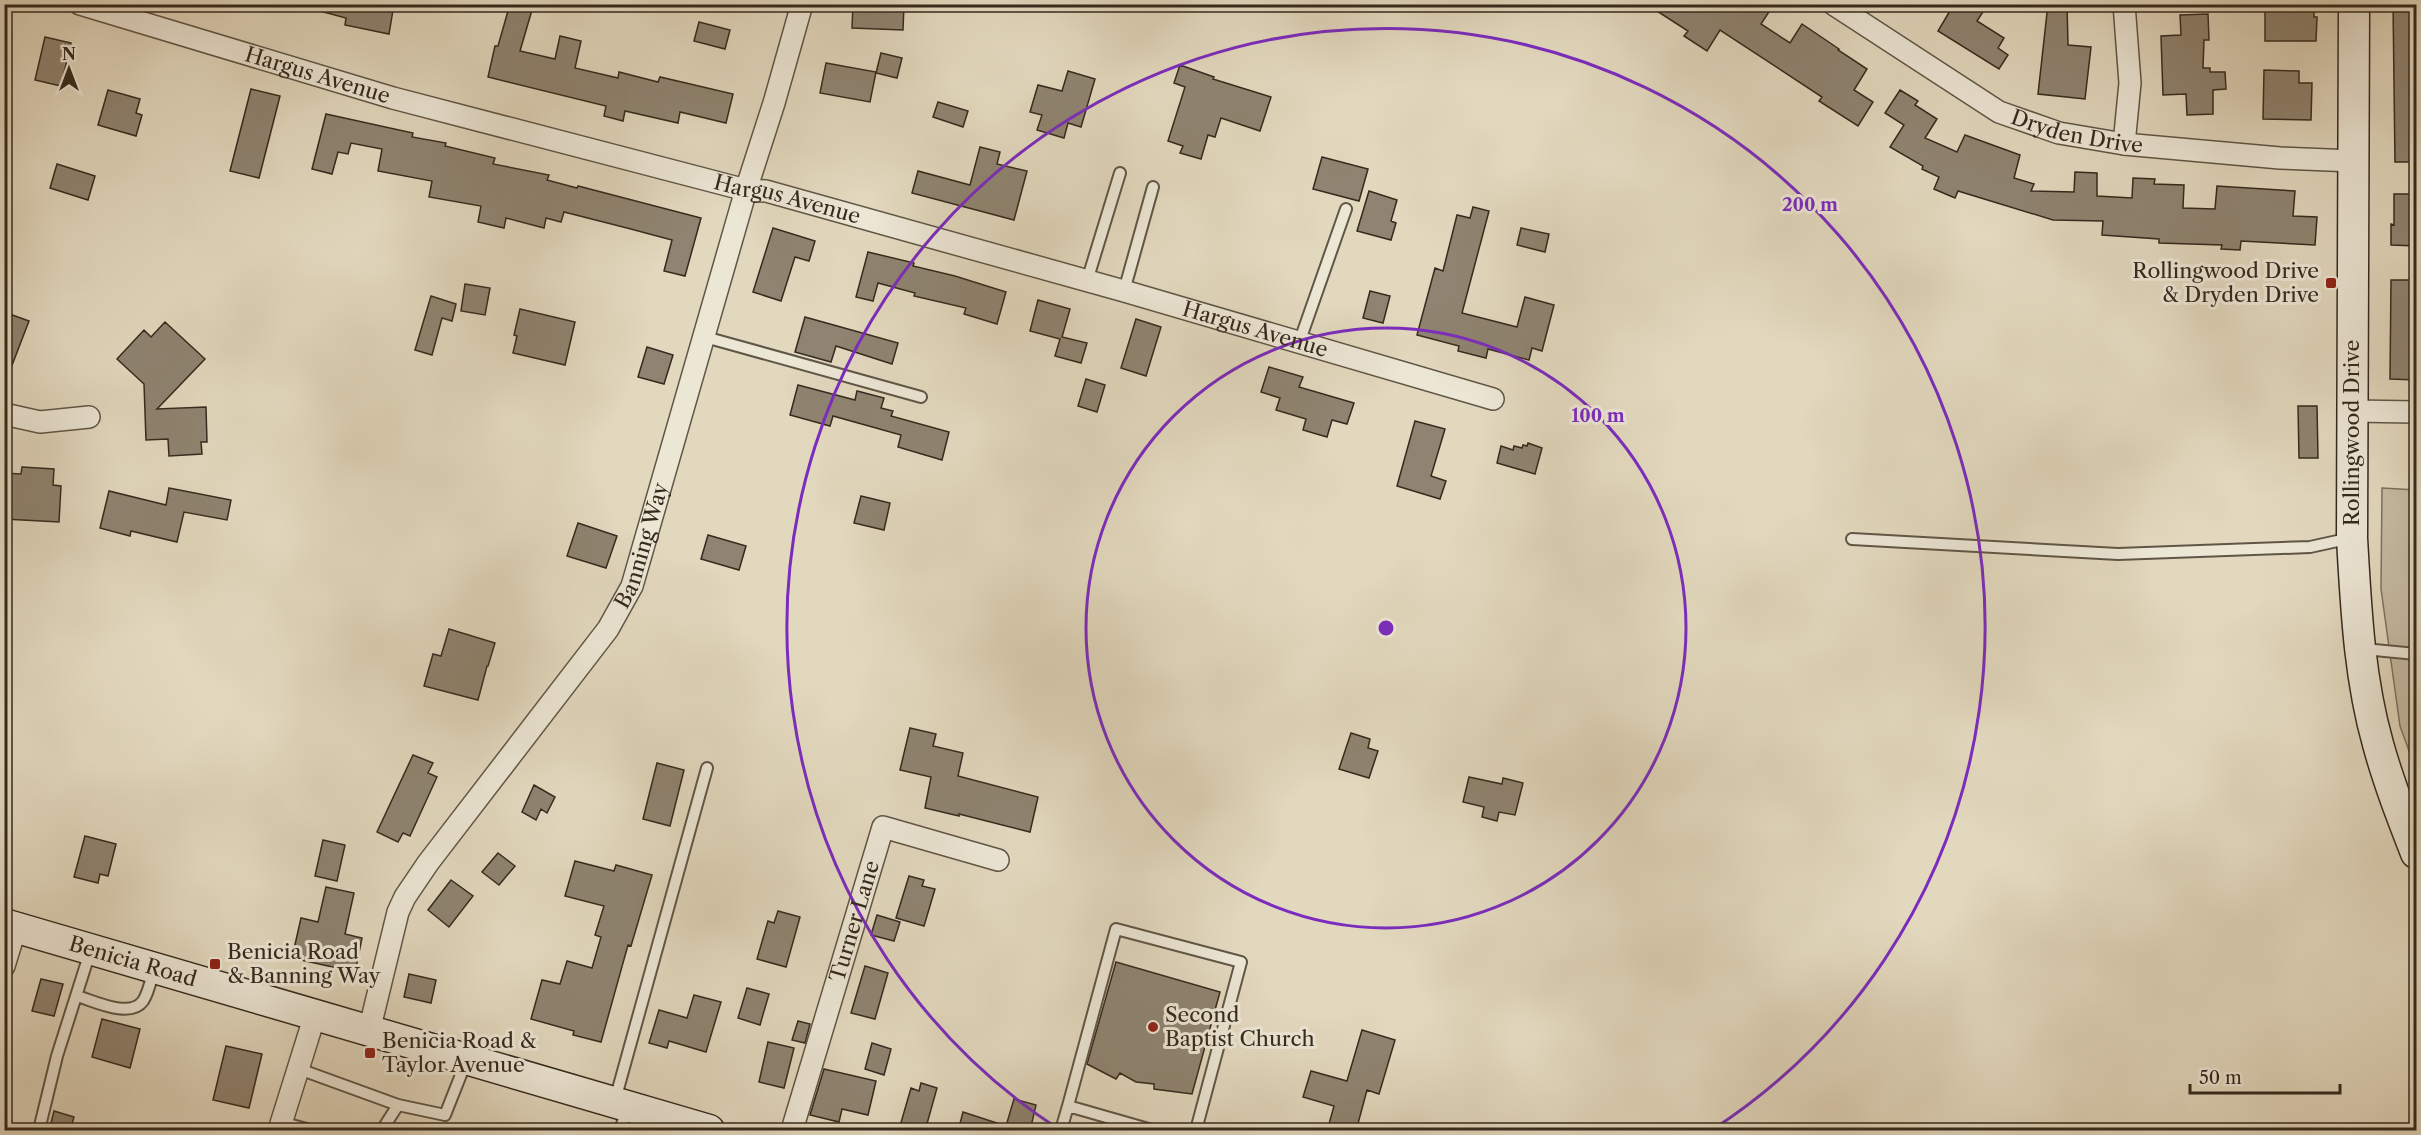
<svg xmlns="http://www.w3.org/2000/svg" width="2421" height="1135" font-family="'Libre Caslon Text',serif">
<style>
.green{fill:#c5baa3;stroke:#7d7260;stroke-width:1.5}
.building{fill:#8f8471;stroke:#352a1e;stroke-width:1.5}
.lines{fill:none;stroke-linecap:round;stroke-linejoin:round}
.lane-casing{stroke:#605646;stroke-width:14}
.street-casing{stroke:#605646;stroke-width:24}
.secondary-casing{stroke:#352a1e;stroke-width:33}
.lane{stroke:#ece6d5;stroke-width:10}
.street{stroke:#ece6d5;stroke-width:21}
.secondary{stroke:#ece6d5;stroke-width:30}
.ring{fill:none;stroke:#7b2cbf;stroke-width:3}
.poi-dot{fill:#8f2418;stroke:#ece6d5;stroke-width:2}
.labels{text-anchor:middle;stroke-width:6;stroke-linejoin:round;paint-order:stroke}
.street-label{font-size:21px;fill:#352a1e;stroke:#ece6d5}
.poi-label{font-size:21px;fill:#352a1e;stroke:#ece6d5;text-anchor:start}
.centre{fill:#7b2cbf;stroke:#ece6d5;stroke-width:3}
.ring-label{font-size:18px;text-anchor:middle;font-weight:bold;fill:#7b2cbf;stroke:#ece6d5;stroke-width:6;stroke-linejoin:round;paint-order:stroke}
</style>
<rect width="100%" height="100%" fill="#e2d8be"/>
<filter id="stains"><feTurbulence type="fractalNoise" baseFrequency=".00333" numOctaves="4"/><feColorMatrix values="0 0 0 0 .2 0 0 0 0 .09 0 0 0 0 .02 0 0 0 .5 -.17"/></filter>
<radialGradient id="worn" r=".72"><stop offset=".6" stop-color="#630" stop-opacity="0"/><stop offset="1" stop-color="#630" stop-opacity=".3"/></radialGradient>
<path class="green" d="M2382 488 2416 490V770L2400 726 2381 589Z"/>
<path class="building" d="M317 4H394L389 34 345 25 346 18 316 10Z
M510 4 532 10 520 51 555 59 560 36 581 41 575 68 618 78 619 72 658 82 660 77 733 94 726 123 680 112 678 123 625 111 623 121 604 116 606 106 488 77 495 46H498Z
M853 4H904L903 30 852 28Z
M1646 4H1774L1761 24 1790 43 1802 24 1839 49 1838 50 1867 69 1854 90 1873 102 1858 126 1819 101 1822 97 1720 30 1707 51 1684 36 1688 31Z
M1954 4H1988L1977 21 2004 38 1998 48 2008 55 1999 69 1938 31Z
M2048 4H2067L2068 45 2091 47 2085 99 2038 94Z
M2265 4H2314V17H2317L2316 41H2265Z
M2393 4H2416V162H2395Z
M2208 14 2209 40H2204L2203 68H2210V72H2225L2226 89 2213 90V114L2187 115 2186 94 2163 95 2161 36 2181 35 2180 15Z
M699 22 730 30 725 49 694 41Z
M45 37 71 43 61 86 35 80Z
M881 53 902 58 897 78 876 73Z
M826 63 876 72 870 102 820 93Z
M1180 65 1214 77 1213 79 1271 97 1260 131 1221 118 1215 137 1208 135 1201 159 1180 153 1183 146 1168 141 1185 87 1174 83Z
M2264 70 2299 71V83H2312L2311 120 2263 119Z
M1068 71 1095 79 1081 127 1068 123 1064 138 1037 130 1042 115 1030 112 1038 85 1062 91Z
M251 89 280 96 259 178 230 171Z
M108 90 140 99 136 113 142 115 136 136 98 125Z
M1900 90 1918 101 1915 105 1937 119 1925 138 1957 152 1965 135 2020 155 2014 178 2034 184 2031 191 2074 192 2075 172 2097 173V196L2132 198 2133 178 2155 179 2154 184 2184 185 2183 208 2215 209 2217 186 2295 191 2293 216 2317 217 2315 245 2241 241 2240 250 2221 249 2222 245 2159 243V239L2102 235 2103 221 2053 220 1958 191 1955 198 1934 189 1939 177 1922 169 1923 166 1890 147 1904 125 1885 113Z
M938 102 968 111 963 127 933 117Z
M326 114 413 133 412 137 446 143 445 146 495 158 493 164 549 175 547 180 577 188 578 186 701 218 685 276 664 271 672 240 627 228 564 212 561 222 546 218 544 228 506 218 504 228 478 222 481 206 429 197 432 181 378 171 382 149 351 143 348 154 338 152 332 174 312 169Z
M980 147 1000 152 997 164 1027 171 1014 220 912 193 918 171 970 185Z
M1322 157 1368 169 1359 201 1313 189Z
M57 164 95 176 88 200 50 188Z
M1369 191 1397 200 1391 221 1396 223 1391 240 1357 231Z
M2394 194H2416V246L2391 245V224L2394 225Z
M1473 207 1489 211 1462 313 1517 327 1525 297 1554 305 1542 351 1532 348 1529 360 1488 349 1486 358 1458 351 1459 346 1417 335 1435 268 1443 271 1457 215 1470 218Z
M773 228 815 241 809 261 795 257 781 301 753 292Z
M1521 228 1549 234 1545 252 1517 245Z
M868 252 914 263 913 266 955 276 1006 292 997 324 964 314 966 308 914 296 915 293 878 283 873 301 856 297Z
M2391 280H2416V380L2390 379Z
M465 284 490 288 485 315 461 311Z
M1370 291 1390 296 1383 323 1363 318Z
M431 296 456 304 452 321 442 318 432 355 415 350Z
M1038 300 1070 309 1062 337 1087 343 1081 363 1055 356 1060 339 1030 331Z
M520 309 575 322 565 365 513 353 517 336 514 335Z
M4 312 29 321 6 381H4Z
M805 317 898 343 892 364 836 346 831 362 795 352Z
M1136 319 1161 327 1146 376 1121 368Z
M165 322 205 359 157 409 206 407 207 442H201L202 454 169 456 168 439 146 440 144 384 117 359 144 330 151 337Z
M647 347 673 355 664 384 638 377Z
M1269 367 1303 377 1299 387 1354 403 1347 424 1332 420 1327 437 1303 430 1306 419 1276 410 1280 398 1261 392Z
M1086 379 1105 385 1097 412 1078 406Z
M798 385 855 400 857 391 884 398 881 408 893 411 891 416 949 432 942 460 898 447 901 435 833 416 830 426 790 415Z
M2298 406H2317L2318 458H2299Z
M1415 421 1445 429 1431 476 1446 481 1440 499 1397 486Z
M1528 443 1542 448 1535 474 1497 463 1501 446 1513 450 1514 446 1522 448 1523 445 1527 446Z
M22 467 54 469 53 485 61 486 59 522 4 519V473L21 474Z
M169 488 231 500 227 520 184 512 177 542 131 531 130 536 100 528 109 491 166 505Z
M861 496 890 503 884 530 854 523Z
M578 523 617 536 606 568 567 556Z
M708 535 746 546 739 570 701 559Z
M449 629 495 643 488 666H487L478 700 424 686 433 654 441 656Z
M910 728 936 734 933 746 963 753 958 776 1038 797 1030 832 959 814V816L925 808 931 777 900 770Z
M1351 733 1370 739 1368 748 1378 751 1369 778 1339 769Z
M413 755 433 763 428 773 437 777 410 836 403 833 398 842 377 832Z
M657 763 684 770 670 826 643 819Z
M1469 777 1502 784 1503 778 1523 783 1515 815 1499 812 1497 821 1482 817 1484 807 1463 802Z
M534 785 555 797 547 813 541 809 536 820 522 812Z
M85 836 116 844 108 876 100 874 98 883 74 877Z
M323 840 345 845 337 881 315 876Z
M498 853 515 866 499 885 482 872Z
M575 861 614 871 616 865 652 875 631 946 628 945 601 1042 573 1035 574 1031 531 1019 542 980 560 984 567 961 592 968 601 937 595 935 604 906 565 896Z
M909 876 924 880 922 886 935 889 924 926 896 918Z
M451 880 473 896 449 927 428 910Z
M326 887 354 893 345 934 362 938 355 972 292 958 301 918 318 922Z
M778 911 800 917 786 967 757 959 768 921 774 923Z
M877 915 900 922 894 941 871 935Z
M1116 962 1220 992 1192 1094 1154 1089V1084L1136 1082 1120 1073 1116 1079 1087 1064Z
M865 966 888 973 875 1019 851 1013Z
M409 974 436 980 431 1003 404 997Z
M41 979 63 984 54 1016 32 1011Z
M747 988 769 994 760 1025 738 1018Z
M694 995 721 1002 706 1052 669 1041 667 1048 649 1043 659 1010 687 1018Z
M102 1019 140 1029 130 1068 92 1057Z
M798 1021 810 1024 805 1043 792 1040Z
M1362 1030 1395 1040 1379 1094 1367 1090 1356 1131H1327L1334 1106 1303 1097 1311 1071 1347 1081Z
M768 1042 794 1048 784 1088 759 1082Z
M872 1043 891 1049 884 1075 865 1069Z
M226 1046 262 1054 249 1108 213 1100Z
M824 1069 876 1081 868 1115 842 1109 839 1122 810 1115Z
M921 1083 937 1088 925 1131H914L900 1126 911 1088 919 1091Z
M1014 1099 1036 1105 1030 1131H958L963 1112 1006 1126Z
M54 1111 74 1117 70 1131H49Z"/>
<g class="lines">
<g class="lane-casing">
<path id="lane" d="M1087 281 1120 173
M1124 291 1153 187
M705 337 921 397
M1299 343 1346 209
M1852 539 2118 554 2310 547 2351 538
M2364 649 2416 654
M77 996C94 1001 130 1019 143 1001 149 992 151 979 154 969
M299 1069 398 1105 382 1130
M615 1100 707 768
M398 1105 445 1115 466 1062
M1068 1106 1116 929 1241 962 1196 1130
M281 1122 310 1130
M39 1130 57 1056 90 952
M620 1130 628 1107
M1061 1130 1068 1106 1152 1130"/>
</g>
<g class="street-casing">
<g id="street">
<path id="s1" d="M80 4 393 98 746 190 766 191 1124 291 1493 399"/>
<path id="s2" d="M1833 4 1999 112 2059 133 2124 144 2280 158 2353 161"/>
<path d="M2124 144 2130 83 2124 4"/>
<path d="M2352 411 2416 412"/>
<path d="M4 414 40 422 89 417"/>
<path d="M4 966 16 927"/>
<path id="s3" d="M369 1031 398 912 405 897 428 863 608 629 632 586 746 190 774 103 802 4"/>
<path d="M279 1130 315 1015"/>
<path id="s4" d="M792 1130 883 827 998 860"/>
</g>
</g>
<g class="secondary-casing">
<g id="secondary">
<path d="M2354 4 2352 538C2356 607 2359 677 2378 744 2388 781 2402 817 2416 853"/>
<path id="s5" d="M4 924 709 1130"/>
</g>
</g>
<use href="#lane" class="lane"/>
<use href="#street" class="street"/>
<use href="#secondary" class="secondary"/>
</g>
<g class="ring">
<circle cx="1386" cy="628" r="300"/>
<path d="M1060 1130A599 599 0 1 1 1712 1130"/>
</g>
<g class="poi-dot">
<rect x="2325" y="277" width="12" height="12" rx="3"/>
<rect x="209" y="958" width="12" height="12" rx="3"/>
<circle cx="1153" cy="1027" r="6"/>
<rect x="364" y="1047" width="12" height="12" rx="3"/>
</g>
<g class="labels">
<g class="street-label">
<text dy="7" stroke="none"><textPath href="#s1" startOffset="248">Hargus Avenue</textPath></text>
<text dy="7" stroke="none"><textPath href="#s2" startOffset="279">Dryden Drive</textPath></text>
<text dy="7" stroke="none"><textPath href="#s1" startOffset="734">Hargus Avenue</textPath></text>
<text dy="7" stroke="none"><textPath href="#s1" startOffset="1220">Hargus Avenue</textPath></text>
<text transform="translate(2352 433) rotate(-90)" y="7">Rollingwood Drive</text>
<text dy="7" stroke="none"><textPath href="#s3" startOffset="566">Banning Way</textPath></text>
<text dy="7" stroke="none"><textPath href="#s4" startOffset="218">Turner Lane</textPath></text>
<text dy="7" stroke="none"><textPath href="#s5" startOffset="134">Benicia Road</textPath></text>
</g>
<g class="poi-label">
<text x="2319" y="278" text-anchor="end">Rollingwood Drive<tspan x="2319" dy="24">&amp; Dryden Drive</tspan></text>
<text x="227" y="959">Benicia Road<tspan x="227" dy="24">&amp; Banning Way</tspan></text>
<text x="1165" y="1022">Second<tspan x="1165" dy="24">Baptist Church</tspan></text>
<text x="382" y="1048">Benicia Road &amp;<tspan x="382" dy="24">Taylor Avenue</tspan></text>
</g>
</g>
<circle cx="1386" cy="628" r="9" class="centre"/>
<g class="ring-label">
<text x="1810" y="211">200 m</text>
<text x="1598" y="422">100 m</text>
</g>
<rect width="2421" height="1135" fill="none" stroke="#e2d8be" stroke-width="24"/>
<rect x="6" y="6" width="2409" height="1123" fill="none" stroke="#352a1e" stroke-width="3"/>
<rect x="12" y="12" width="2397" height="1111" fill="none" stroke="#352a1e" stroke-width="1.5"/>
<g transform="translate(69 69)" stroke="#ece6d5" stroke-width="4.5" paint-order="stroke">
<path d="M0-4.5L10 22L0 15L-10 22Z" fill="#352a1e"/>
<text y="-9" font-size="16" font-weight="bold" text-anchor="middle" fill="#352a1e">N</text>
</g>
<path d="M2190 1084v9h150v-9" fill="none" stroke="#352a1e" stroke-width="3"/>
<text x="2199" y="1084" font-size="18" fill="#352a1e" stroke="#ece6d5" stroke-width="4.5" paint-order="stroke">50 m</text>
<rect width="100%" height="100%" filter="url(#stains)"/>
<rect width="100%" height="100%" fill="url(#worn)"/>
</svg>
